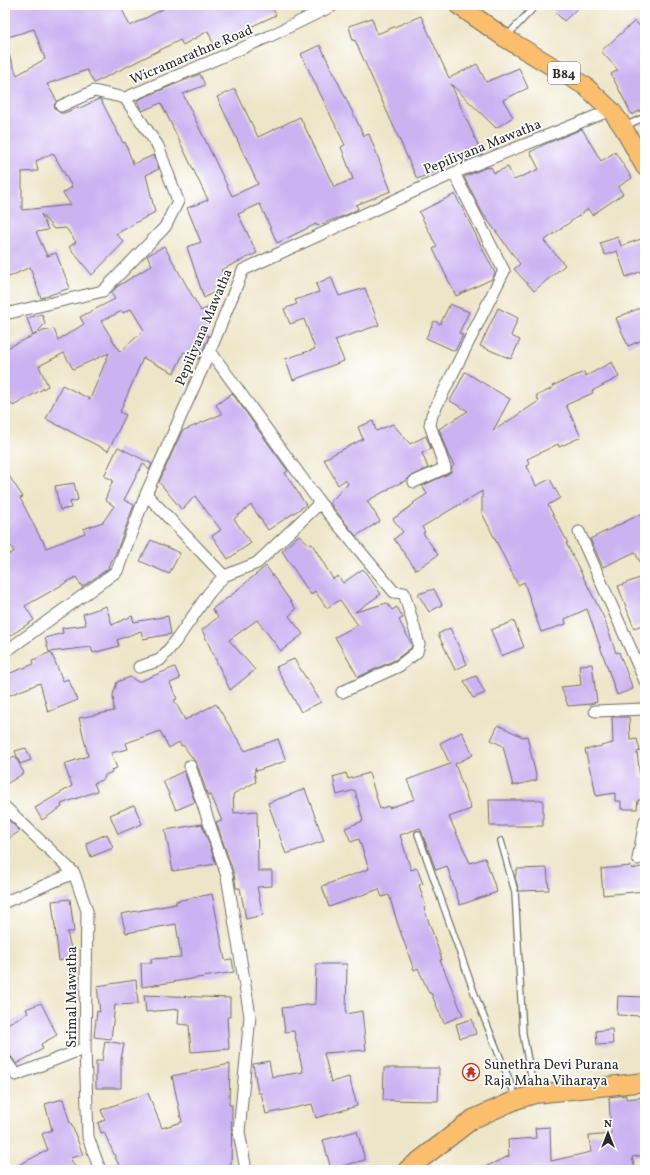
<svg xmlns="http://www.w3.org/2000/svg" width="650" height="1175" font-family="Vollkorn,serif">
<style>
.building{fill:#cbb3f2;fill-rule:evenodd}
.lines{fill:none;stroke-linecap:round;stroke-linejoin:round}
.service-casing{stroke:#6f6c62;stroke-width:8}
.minor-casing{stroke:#6f6c62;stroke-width:13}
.primary-casing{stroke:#6f6c62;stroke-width:20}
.service{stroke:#fff;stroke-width:5.5}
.minor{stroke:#fff;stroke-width:11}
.primary{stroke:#fabe6d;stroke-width:18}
.labels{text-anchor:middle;stroke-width:3.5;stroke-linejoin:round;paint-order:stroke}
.shield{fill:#fff;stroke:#6b6b6b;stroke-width:1}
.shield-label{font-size:13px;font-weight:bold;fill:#2b2b2b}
.street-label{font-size:14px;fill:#2b2b2b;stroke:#fff}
.poi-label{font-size:14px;fill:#2b2b2b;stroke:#fff;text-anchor:start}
</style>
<rect width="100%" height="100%" fill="#fff"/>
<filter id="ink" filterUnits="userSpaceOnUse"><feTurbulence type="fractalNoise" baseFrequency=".025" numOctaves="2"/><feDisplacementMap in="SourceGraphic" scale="8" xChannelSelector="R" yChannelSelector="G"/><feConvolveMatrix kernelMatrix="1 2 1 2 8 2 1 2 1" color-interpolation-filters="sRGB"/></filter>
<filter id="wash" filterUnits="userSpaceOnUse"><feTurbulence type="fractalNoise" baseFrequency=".012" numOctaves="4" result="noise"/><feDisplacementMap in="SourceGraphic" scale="16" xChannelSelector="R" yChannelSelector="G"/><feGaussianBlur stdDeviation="0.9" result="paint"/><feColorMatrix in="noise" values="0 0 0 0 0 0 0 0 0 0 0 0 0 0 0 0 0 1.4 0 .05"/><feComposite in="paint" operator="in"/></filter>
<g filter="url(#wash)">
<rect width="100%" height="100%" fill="#ede5c7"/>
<g id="blocks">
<path class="building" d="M10 5H120L130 26 163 9V8L169 5H271L276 15 244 30 245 33 214 46 208 31 183 45 180 40 94 83 87 70 47 84 57 101 54 105 55 109 60 113H64L79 107 80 108 99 99 101 100 123 143 125 142 133 164 154 155 159 169 146 175 155 212 116 234 124 242 92 275 69 247 76 242 66 228 54 229 41 214 48 230 36 232 47 256 56 253 70 288 41 298 30 267 5 279V45L17 75 45 59 34 29 5 38V6ZM53 153 72 187 63 193 71 205 22 210V172L38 171 36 161Z
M548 5H581L564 21Z
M421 16 449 78 477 64 486 82 519 68 528 88 503 100 513 117 496 128 451 84 482 154 458 164 457 162 417 179 355 40 353 41 349 26 372 18 377 34Z
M635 21 645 32V108L632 115 611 74 618 70 601 51Z
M320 45 364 136 369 134 391 191 356 205 358 209 346 215 317 226 316 224 277 243 260 204 238 214 257 253 221 270 229 281 214 286 217 290 204 298 187 247 201 242 187 208 208 200 161 103 142 111 137 100 200 74 205 85 183 94 232 196 258 184 217 97 235 89 258 137 300 117 334 187 353 179 341 147 345 145 301 54Z
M582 129 601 161 615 152 632 178 618 187 623 194 592 215 588 209 544 241 565 265 534 291 514 269 520 264 483 214 464 177 487 167 488 168 491 167 494 173 508 167 514 180 539 169 530 152 543 145Z
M455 194 495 273 492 279 456 296 433 249 437 247 419 212Z
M618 237 621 246 641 239 645 251V270L626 277 617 251 605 255 600 243Z
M164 246 201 311 217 304 204 334 209 336 199 359 184 352 174 373 143 358 120 412 126 415 108 451 46 419 62 385 90 399 109 353 73 369 64 353 39 366 48 386 13 406 5 395V349L43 331 54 329 58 340 84 324 80 317 115 299 111 293 118 286 152 265 147 256ZM131 309 144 330 120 352 101 321 122 311 123 313Z
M331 277 339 296 365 288 379 325 335 340 344 361 293 380 285 359 315 349 304 319 290 324 284 309 297 304 295 300 319 292 316 284Z
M450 304 469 312 459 333 463 335 455 351 426 338 434 321 440 324Z
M645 306V339L628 346 616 318Z
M498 308 518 318 511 336 520 340 511 359 480 346Z
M42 314 45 324 33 336 27 318Z
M612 362 619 377 592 391 593 393 566 405 581 437 559 447 558 444 527 459 530 464 527 466 536 486 550 479 560 498 548 505 568 543H566L604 618 616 653 619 652 633 689 617 695 587 609 565 619 566 624 541 632 524 582 518 585 482 513V491L422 527 425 532 423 533 438 555 416 570 394 539 403 532 393 519 414 504 413 503 427 494 422 486 448 474 451 472 452 467 454 465 448 455 439 429 468 411 450 401 465 372 510 399 493 431 539 401 536 396 553 388 552 386 584 372 586 376Z
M232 393 288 471 285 473 306 505 268 530 251 505 234 519 251 543 228 559 212 536 221 530 195 496 182 510 159 482 182 431 222 414 216 405Z
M373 421 376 431 393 424 410 444 426 436 431 449 422 453 428 468 411 476 407 480 389 488V489L367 501 380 521 356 536 332 506 330 502 348 484 345 480 338 485 324 459 363 439 358 427Z
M118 447 152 464 149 470 143 463 124 500 134 505 116 553 108 567 109 568 82 587 76 577 25 606 34 620 5 639V556L14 552 5 534V470L23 497 20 498 41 539H42L46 548 85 533 83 529 103 522 114 506 105 500 113 480 104 476Z
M74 483 78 500 70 502 71 508 60 510 55 486Z
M645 512V572L635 552 603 567 590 539Z
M299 535 310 545 312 544 333 579 338 576 343 583 363 569 381 594 355 612 387 603 392 610 397 607 403 618 399 620 412 645 411 648 395 660 358 677 335 637 358 625 340 600 327 608 315 591 311 595 282 551Z
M151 540 180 553 169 574 140 561Z
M266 566 296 609 289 616 303 634 281 651 257 620 229 640 255 670 230 690 202 630 218 617 212 609 237 591V590Z
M645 576V624L634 628 618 586Z
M434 589 442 605 429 612 418 594Z
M106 606 112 625 132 616 134 622 168 616 171 634 143 639 141 631 117 640 119 646 93 653 91 647 49 652 45 638 63 633 62 628 86 625 83 614Z
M514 621 524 647 501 656 491 630Z
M450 628 467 664 455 670 438 634Z
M51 652 63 681 68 679 78 700 48 712 40 683 5 697V675L34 664 33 660Z
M294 659 321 702 301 712 276 667Z
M592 664 597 702 590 704 568 706 561 687 581 685 579 665Z
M175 667 180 679 170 683 177 699 174 700 185 720 216 704 245 751 278 739 286 761 256 771 255 768V771L254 772 256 782 233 794 234 813 257 811 258 871H272V886L257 887 263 915 246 919 240 888H236L234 874 216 822 222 821 211 795 208 796 197 764 183 745 181 746 179 742 169 748 160 731 126 743 128 749 111 753 117 768 111 770 112 772 105 775 104 779 94 783 97 791 61 804 62 807 42 820 35 808 72 786 64 764 88 756 79 718 114 711 113 695 117 682 130 677 138 682Z
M476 676 485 693 473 698 464 681Z
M612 717H629L630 740 637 739 640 751 637 752 640 778H645V800H638L637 809H621V801H615V793L596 796 592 774H591L585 750 613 743Z
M498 725 523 737 527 736 537 780 513 786 503 746 491 740Z
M462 732 473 755 455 764 471 809 449 817 470 863 485 858 497 892 460 905 447 866 436 870 420 828 400 835 411 870 417 868 423 884 419 885 426 907 424 908 442 960H440L463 1015 444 1023 431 993H429L418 968 414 970 398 925 389 895 382 897 379 889 329 907 322 886 369 869 359 839 351 842 345 828 363 821 355 790 337 795 333 777 346 773 348 779 369 773 380 809 388 806 389 808 415 799 407 780 450 764 440 743Z
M26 748 31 760 20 764 15 751Z
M15 756 24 773 5 785V761Z
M184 771 195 802 176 810 163 781Z
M305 789 324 841 286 854 268 803Z
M489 800H543V826H490Z
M134 805 142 824 118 834 110 815Z
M5 817 20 831 5 841Z
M202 824 216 864 173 871 165 830Z
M107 834 113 848 91 857 86 843Z
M631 866 632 869 645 866V891L603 895 601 869Z
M547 868 549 890 519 891 515 878 517 869Z
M212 894 225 960 232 959 234 972 142 987 141 963H152L151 959 181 957 176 924 126 933 121 914 176 904V901Z
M70 899 74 932H67L73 957 59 961 52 901Z
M316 964H347L346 1014 362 1011 366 1050 324 1053 331 1082 349 1077 357 1106 316 1118 312 1104 266 1114 261 1093H258L253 1064 269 1061 272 1077 303 1072 294 1031 285 1032 282 1008 315 1004Z
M136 980 138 1004 115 1005 111 1039 94 1037 97 1011 100 1012 97 986Z
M144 995 230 998V1017H227L229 1049 191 1052 189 1025 178 1024 179 1009 146 1012Z
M618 996 645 997V1016L617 1015Z
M41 1003 57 1035 41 1044 43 1049 16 1064 5 1048V1025L28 1013 26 1009Z
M472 1019 476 1034 460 1038 456 1024Z
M612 1029 613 1044 597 1045 596 1031Z
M105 1041 124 1044 121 1059V1088H96V1061H102Z
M230 1064 229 1105H232L231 1165H225L226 1170H121L104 1132 101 1133 98 1123 105 1120 101 1110 148 1093 162 1128 182 1122 172 1076Z
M384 1068H439L438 1101 383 1100Z
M626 1095V1099L645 1097V1155L632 1157 635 1170H478L509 1156 508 1140 536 1138 535 1128 550 1127 551 1161 591 1152 589 1136 611 1134 609 1097Z
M63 1099 70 1123H71L83 1155 70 1158 77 1170H9L48 1150 42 1134 52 1130 45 1104Z
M357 1131 365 1160 331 1169 323 1140Z"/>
</g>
</g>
<g filter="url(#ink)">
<use href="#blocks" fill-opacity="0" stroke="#6f6c62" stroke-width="1"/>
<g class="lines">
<g class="service-casing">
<path id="service" d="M507 36 536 5
M625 126 645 117
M418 834 475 995 516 1097
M501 841 515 892 523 1034 534 1092"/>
</g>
<g class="minor-casing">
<path id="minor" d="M61 106 94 91 125 98
M5 314 103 291 165 227 178 201 158 146 125 98 268 37 334 5
M210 351 320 503 394 592 404 593 419 644 417 652 399 666 342 692
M414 482 445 468 430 425 432 415 504 271 454 173
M146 494 224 576 257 563 320 503
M579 532 645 681
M5 652 117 571 146 494 210 351 243 270 454 173 611 110
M139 667 160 660 175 642 209 593 224 576
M595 711 645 709
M190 766 227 876 250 1016 239 1132 246 1170
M5 807 74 873 87 911 85 1048 88 1137 100 1170
M638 859 645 821
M5 902 74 873
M5 1060 16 1075 85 1048"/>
</g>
<g class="primary-casing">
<path id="primary" d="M458 5 505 38 585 86 611 110 623 127 645 167
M407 1170 473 1119 516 1100 535 1094 645 1082"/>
</g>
<use href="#service" class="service"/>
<use href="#minor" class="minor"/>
<use href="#primary" class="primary"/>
</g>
</g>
<defs>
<g id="temple-ring" transform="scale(0.9)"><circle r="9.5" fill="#fff" stroke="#c8321e" stroke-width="1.5"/><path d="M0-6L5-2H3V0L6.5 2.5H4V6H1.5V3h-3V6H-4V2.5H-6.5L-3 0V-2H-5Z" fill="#c8321e"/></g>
</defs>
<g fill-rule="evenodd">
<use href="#temple-ring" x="471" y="1072"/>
</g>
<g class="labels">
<rect class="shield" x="548" y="62" width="32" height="22" rx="3"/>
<g class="shield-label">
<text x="564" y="78">B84</text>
</g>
<g class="street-label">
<text transform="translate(191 54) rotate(-23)" y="5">Wicramarathne Road</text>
<text transform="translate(482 146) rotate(-22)" y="5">Pepiliyana Mawatha</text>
<text transform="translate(203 327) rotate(-67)" y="5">Pepiliyana Mawatha</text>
<text transform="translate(71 997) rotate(-90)" y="5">Srimal Mawatha</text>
</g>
<g class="poi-label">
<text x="484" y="1069">Sunethra Devi Purana<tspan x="484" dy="16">Raja Maha Viharaya</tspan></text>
</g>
</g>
<rect width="650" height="1175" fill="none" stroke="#fff" stroke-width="20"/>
<g transform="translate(608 1133)" stroke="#ffffff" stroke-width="3" paint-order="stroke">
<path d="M0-3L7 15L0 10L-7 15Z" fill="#2b2b2b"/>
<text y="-6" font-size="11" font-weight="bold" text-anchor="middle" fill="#2b2b2b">N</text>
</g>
</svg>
